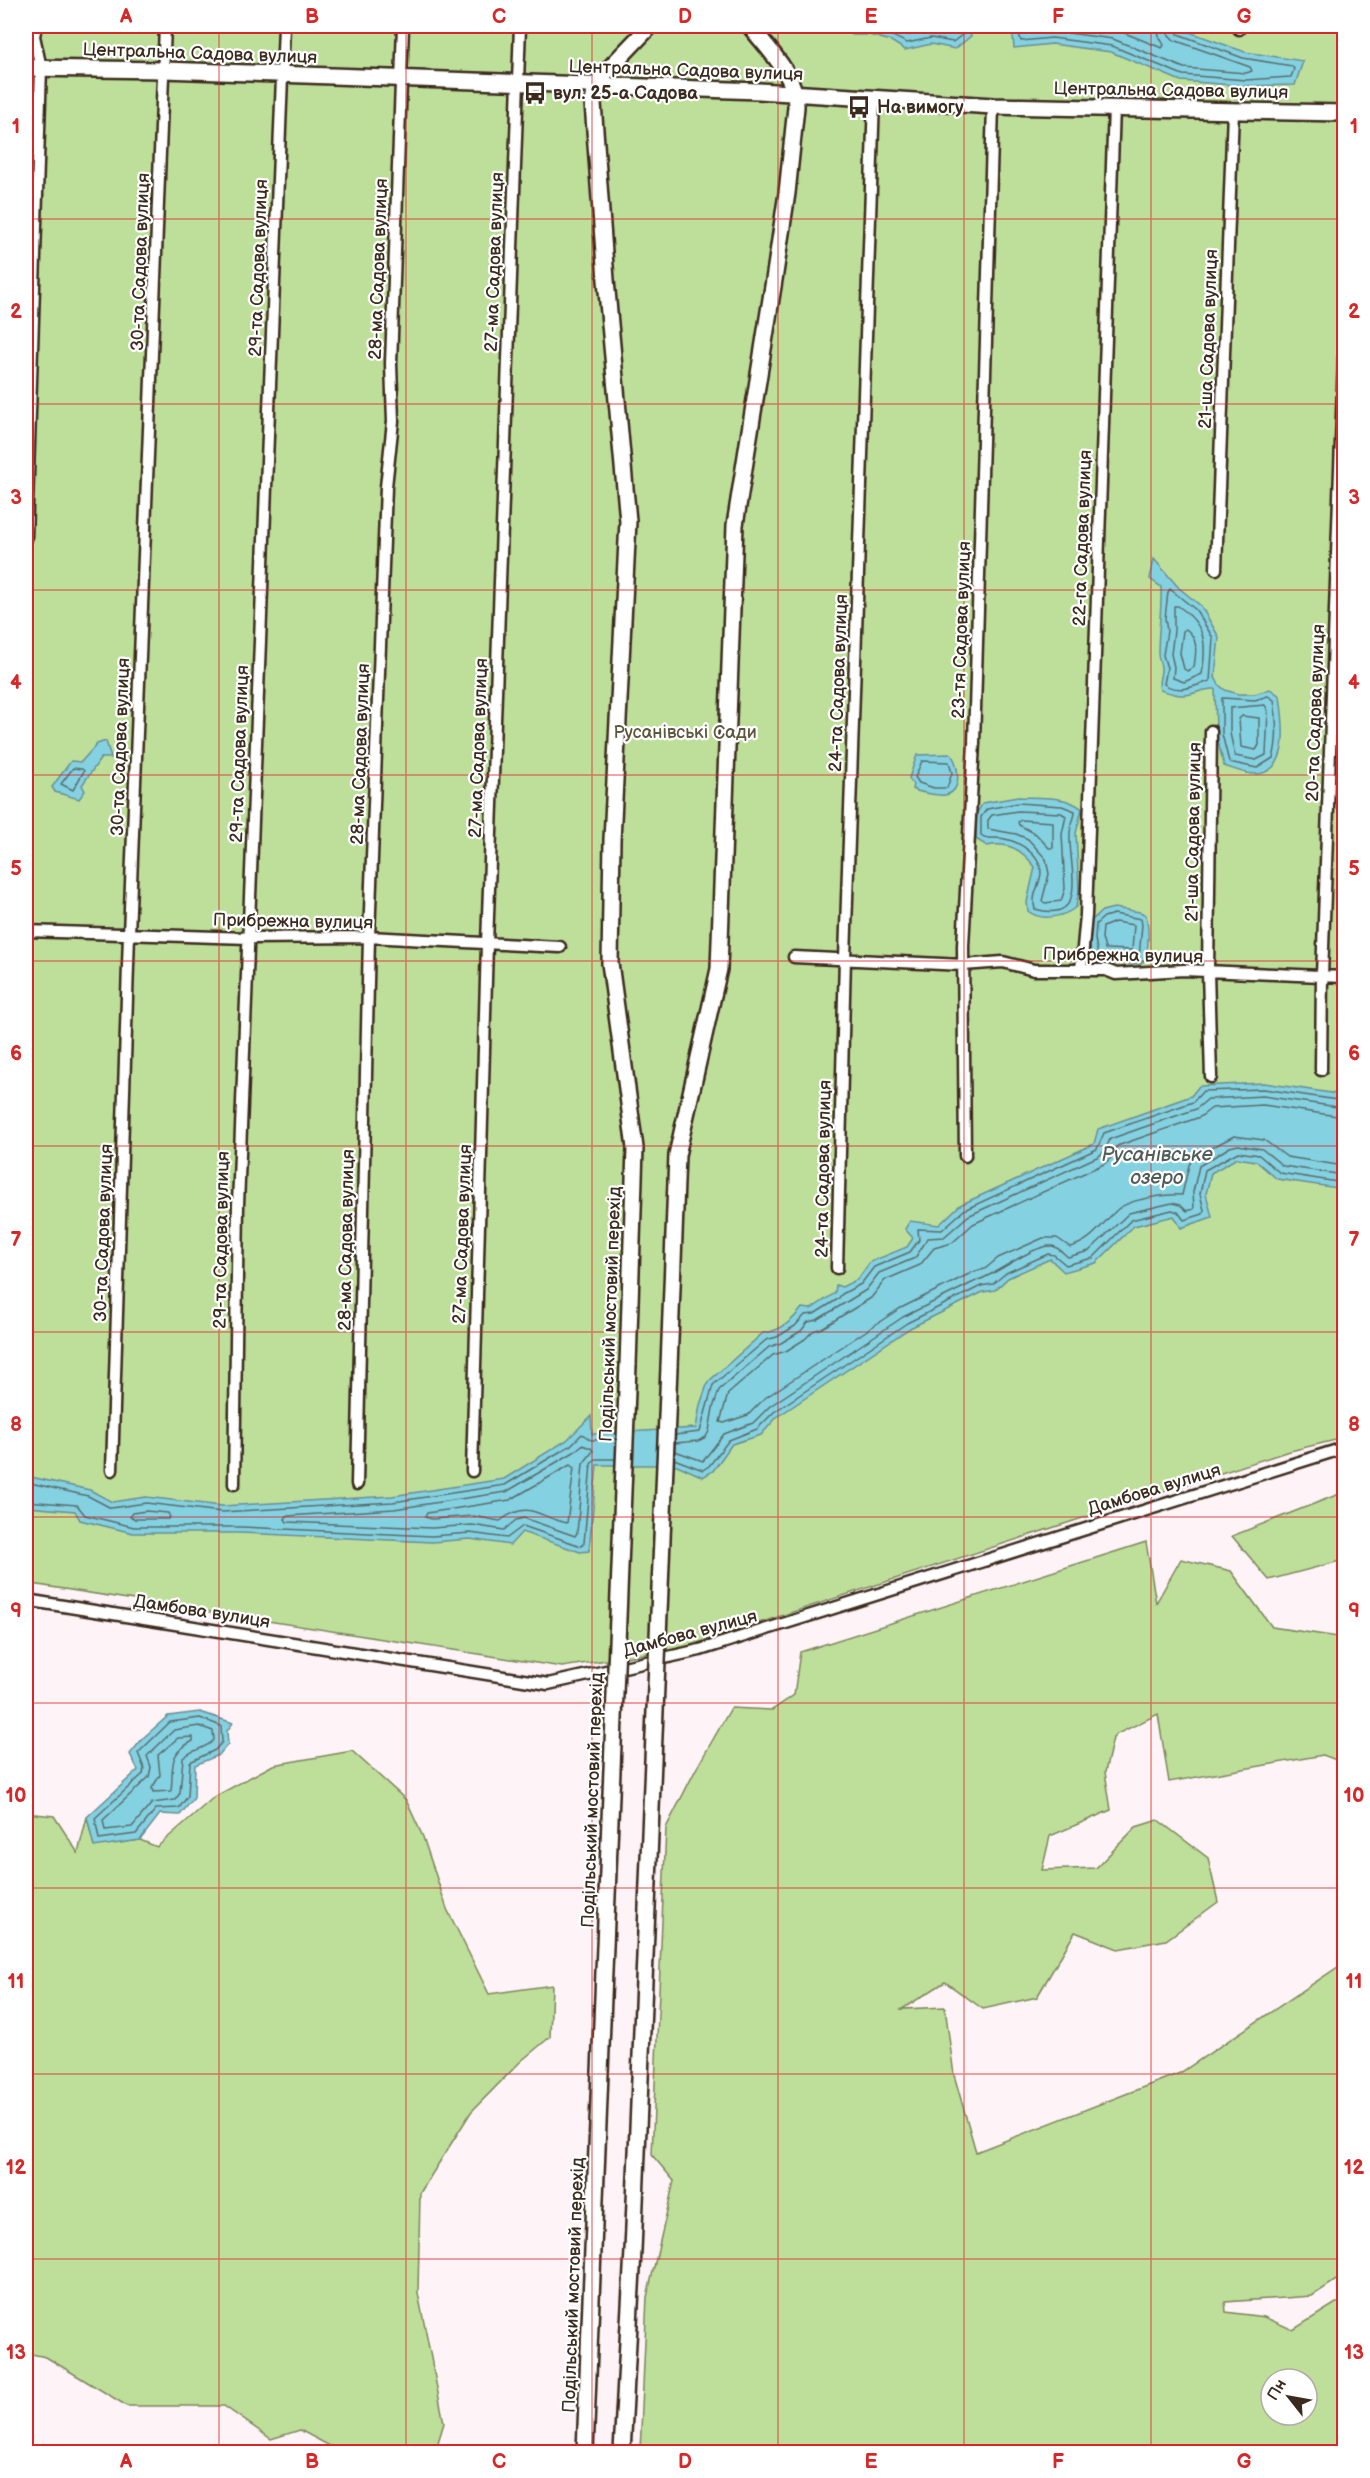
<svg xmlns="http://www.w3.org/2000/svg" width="1370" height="2478" font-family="'Balsamiq Sans',sans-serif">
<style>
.green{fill:#bedf99;stroke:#7c845c;stroke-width:1.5;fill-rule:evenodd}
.water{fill:#84d1e2;stroke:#678e94;stroke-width:1.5}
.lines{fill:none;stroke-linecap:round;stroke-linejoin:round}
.shore{stroke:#586d6c;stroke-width:1.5}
.street-casing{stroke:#3b2a1e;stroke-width:15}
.secondary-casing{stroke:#3b2a1e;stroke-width:20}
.street{stroke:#fff;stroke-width:10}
.secondary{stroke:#fff;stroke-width:15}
.secondary-bridge-casing{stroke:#3b2a1e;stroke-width:20;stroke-linecap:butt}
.secondary-bridge{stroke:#fff;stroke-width:15}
.grid{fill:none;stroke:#d62828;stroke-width:1.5;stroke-opacity:0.55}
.labels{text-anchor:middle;stroke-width:4.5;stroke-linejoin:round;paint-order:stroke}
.street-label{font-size:18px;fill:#3b2a1e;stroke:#fff}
.poi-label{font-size:18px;font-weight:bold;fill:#3b2a1e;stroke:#fff;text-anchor:start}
.park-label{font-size:18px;fill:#5c573d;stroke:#fff}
.water-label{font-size:20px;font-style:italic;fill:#515c59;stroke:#fff}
.neatline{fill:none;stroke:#d62828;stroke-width:2}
.grid-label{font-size:20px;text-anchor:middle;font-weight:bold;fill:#d62828}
</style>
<rect width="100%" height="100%" fill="#fef3f7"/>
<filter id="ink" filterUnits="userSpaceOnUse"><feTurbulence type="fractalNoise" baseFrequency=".0167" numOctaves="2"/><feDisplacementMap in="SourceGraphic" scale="12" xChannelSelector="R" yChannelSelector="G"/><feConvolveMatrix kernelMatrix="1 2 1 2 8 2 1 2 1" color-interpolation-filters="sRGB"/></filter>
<g filter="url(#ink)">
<path class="green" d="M26 26H1344V1438L1286 1452 682 1648 562 1667 26 1583Z
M1344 1492V1560L1269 1580 1232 1536Z
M1146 1542 1156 1603 1181 1559 1231 1571 1272 1627 1344 1638V1763L1323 1755 1169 1782 1158 1714 1117 1734 1113 1738 1105 1772 1111 1810 1050 1836 1042 1870 1096 1868 1136 1827 1158 1820 1208 1858 1218 1902 1166 1940 1118 1949 1075 1932 1037 1997 983 2009 945 1982 902 2009 945 2007 954 2075 976 2152 1180 2073 1344 1963V2275L1312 2296 1225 2302 1226 2312 1264 2317 1293 2330 1336 2303H1344V2452H640L647 2297 674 2181 652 2155 666 1828 695 1771 731 1708 772 1710 794 1695 800 1652ZM1271 2379H1307V2415H1271Z
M352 1751 406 1800 423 1837 447 1909 489 1994 552 1985 550 2037 520 2062 471 2112 420 2193 418 2293 444 2423 435 2452H341L300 2430 271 2439 224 2406H127L46 2357 26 2353V1813L54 1816 78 1853 87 1817 94 1846 140 1840 157 1847 214 1797 273 1765Z"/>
<path class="water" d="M837 26H968L971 36 955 49 931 44 905 50 891 41 869 35H853Z
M1012 26H1173L1245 52 1303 61 1295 85 1246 86 1181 81 1111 52 1052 44 1014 48Z
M1154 559 1179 588 1201 606 1219 637 1215 677 1219 685 1225 690 1238 694H1255L1270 689 1280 696C1283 719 1292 771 1257 774 1247 775 1234 769 1224 766L1216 734 1215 689C1205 688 1200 692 1191 694 1181 697 1170 693 1160 690 1157 681 1162 675 1161 667 1160 662 1158 658 1158 653 1158 631 1162 609 1161 587L1150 579Z
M106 741 111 758H101L82 785 85 791 79 799 55 792 52 787 71 761 81 762 97 744Z
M951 754C959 764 963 792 945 795 939 796 917 792 912 789L913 785 909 778 917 755Z
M1018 797C1038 798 1067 795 1082 809L1076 833 1079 890 1076 907C1064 917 1041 922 1028 911L1027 902 1035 867C1023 851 1009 841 987 846L976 839V814L983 803Z
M1114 908 1140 912 1146 915C1149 929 1149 946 1145 960L1140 964 1098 963 1092 959 1089 940 1091 921 1102 911Z
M1264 1083 1344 1095V1189L1277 1179 1256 1161 1237 1158 1211 1173 1206 1194 1212 1217 1181 1228 1174 1216 1134 1226 1096 1263 1064 1272 1050 1259 1008 1278 995 1290 983 1292 910 1328 777 1417 761 1435 732 1444 713 1471 703 1477 677 1465H597L589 1551 580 1552 522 1532 510 1545 470 1539 432 1542 241 1533H133L80 1520 75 1511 26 1507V1476L90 1490 112 1502 146 1497 222 1506 392 1496 504 1479 567 1440 591 1416 592 1434 696 1428 700 1405 708 1382 763 1333C781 1331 792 1321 802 1308L811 1309 835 1293 836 1285 842 1287 858 1279 870 1262 907 1247 913 1238 905 1229 910 1221 939 1225 960 1205 1094 1144 1098 1129 1191 1096 1199 1086Z
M200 1712 233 1723 227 1731 228 1744 219 1755 195 1765 194 1798 180 1815 160 1814 140 1840 94 1847 87 1817 138 1770 130 1754 143 1738 168 1716Z"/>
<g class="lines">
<path class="shore" d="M849 26C857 30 865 28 873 30 887 33 895 37 907 43L931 38 953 42 963 34V26
M886 26 897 28 908 35 931 30 951 34 955 31V26
M1017 26 1021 41 1052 38 1112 46 1183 75 1246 80 1291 77 1294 69 1292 66 1243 58 1178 34 1174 26
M1025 26 1028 33 1053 31 1113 39 1184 68 1246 73 1252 71 1250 67 1174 40 1168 34 1166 26
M1082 26 1117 30 1162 48 1164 45 1159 36 1157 26
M1170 589 1196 610 1213 638 1210 681C1195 686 1179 694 1164 684L1167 668 1163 655 1167 631 1165 618 1168 592Z
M1174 606H1178C1206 625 1207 643 1202 674L1184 682 1173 678 1174 667 1171 654 1174 631Z
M1186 629C1199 639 1196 652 1194 667L1187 671 1184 669 1180 653 1183 631Z
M1268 696 1274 700C1277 719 1278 740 1273 758L1257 768 1229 762 1222 734V698L1255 700Z
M1265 705 1268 711 1266 755 1256 760 1235 756 1230 733V708Z
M1242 716 1259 718V745L1256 750 1241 747 1239 719Z
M922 761 949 762 952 773 947 788H934L919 783 915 777Z
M73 768 82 769 84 771 73 790 61 784Z
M1018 803 1062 806 1075 811C1075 819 1070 825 1070 834 1068 864 1091 925 1035 909 1029 889 1051 877 1035 857 1024 844 1011 838 994 838 988 838 987 839 981 835V817L987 809Z
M1018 811 1061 813 1066 816 1062 834 1065 889 1061 901 1045 903 1042 901 1049 874 1046 859 1028 839 1016 834 988 829V820L992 815Z
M1021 820 1053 822V848H1049L1036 834 1019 825 1018 822Z
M1114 914 1141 919 1142 925 1139 957 1107 958 1098 956 1095 939 1096 924 1104 917Z
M1115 922 1134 925 1132 950 1105 949 1102 938 1103 927Z
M1344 1117 1263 1105 1212 1108 1200 1117 1117 1146 1111 1158 1104 1164 973 1224 952 1243 934 1248 920 1265 885 1280 871 1298 822 1328 813 1331 805 1339 786 1351 773 1355 728 1394 720 1422 724 1423 748 1415 765 1398 899 1309 973 1272 985 1269 998 1258 1043 1238H1057L1070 1247C1092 1242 1101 1224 1118 1209 1130 1199 1167 1194 1182 1195L1189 1165 1194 1157 1234 1136 1264 1140 1287 1157 1344 1166
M675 1435 700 1432 713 1385 766 1340 777 1337 795 1326 805 1315 814 1314 838 1299 842 1294 861 1284 874 1267 910 1252 919 1240 918 1229 942 1230 964 1210 1097 1149 1104 1133 1193 1102 1203 1091 1264 1089 1344 1101
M675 1443 698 1441 706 1437 709 1431 713 1408 719 1390 769 1347 781 1343 801 1331 808 1322 817 1320 866 1290 879 1273 915 1258 928 1238 944 1237 968 1216 1099 1156 1105 1151 1110 1139 1196 1109 1208 1099 1263 1096 1344 1108
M582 1445 591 1448 593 1451 583 1464 577 1533 575 1536 524 1518 516 1520 504 1530 472 1525 432 1528 287 1522 285 1519 287 1516 394 1509 506 1492 574 1452Z
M675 1451 703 1461 724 1434 753 1423 770 1406 903 1317 978 1280C996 1275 1034 1244 1052 1246 1058 1247 1063 1253 1068 1257L1089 1251 1129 1213 1172 1203 1180 1205 1187 1211 1194 1209 1193 1192 1199 1166 1230 1147 1238 1145 1262 1149 1283 1166 1344 1175
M674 1459 703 1470 709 1466 729 1440 757 1429 774 1412 907 1323 981 1286 993 1284 1006 1273 1048 1254 1054 1255 1066 1265 1093 1258 1131 1220 1172 1210 1178 1212 1184 1220 1203 1214 1204 1210 1200 1194 1205 1170 1238 1152 1259 1155 1280 1173 1344 1183
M570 1465 574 1468 567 1523C537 1517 530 1499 500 1521L473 1516 432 1519 425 1517 427 1513 510 1500Z
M26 1482 88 1496 111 1508 146 1503 222 1512 393 1502 505 1485 571 1445 582 1434 591 1440 616 1439
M26 1501 77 1505 85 1515 134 1527H242L432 1536 470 1533 507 1538 523 1526 581 1546 584 1543 591 1464 596 1459H615
M146 1511 168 1513 170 1517 168 1519H135L130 1517 132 1513Z
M200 1718 221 1726 222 1742 215 1750 190 1762 188 1796 179 1808 156 1809 136 1834 99 1839 95 1818 143 1774 144 1768 138 1753 170 1722Z
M199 1726 213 1731 214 1740C206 1749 192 1749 183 1758L180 1793 175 1800 152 1803 132 1827 105 1830 103 1820 149 1777 151 1767 147 1756 174 1730Z
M193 1737V1741C167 1754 174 1766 171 1791L153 1792 152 1788 160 1775 158 1755 178 1738Z"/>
<g class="street-casing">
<path id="street" d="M1239 29V26
M26 538 41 68 34 36 36 26
M1216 569 1233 111
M26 931 249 938 369 937 560 947
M794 957 963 965 1003 962 1034 970H1106L1116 974 1184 970 1344 977
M1081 969 1086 915 1114 107
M1321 1070 1322 976 1344 357
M1211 1077 1208 972 1211 731
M965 1156 963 946 974 743 993 106
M837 1268 845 958 874 99
M112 1470 129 934 165 26
M472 1471 487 944 520 26
M234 1484 238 1205 284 26
M357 1484 369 937 386 487 393 421 391 364 403 26
M26 1600 548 1684 700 1650 1344 1448"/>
</g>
<g class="secondary-casing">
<path id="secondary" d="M26 68 164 70 759 91 993 106 1344 113
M628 1365 635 1148 610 963 612 840 628 521 606 280 593 103 596 85 604 74 650 26
M669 1367 677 1155 719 969 735 525 774 280 787 193 796 107C797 76 768 49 750 26"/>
</g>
<use href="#street" class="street"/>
<use href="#secondary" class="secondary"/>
<g class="secondary-bridge-casing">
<path id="secondary-bridge" d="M585 2452 628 1365
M622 2452 633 2251 669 1367"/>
</g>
<use href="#secondary-bridge" class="secondary-bridge"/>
</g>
</g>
<path class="grid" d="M219 26V2452M406 26V2452M592 26V2452M778 26V2452M964 26V2452M1151 26V2452M26 219H1344M26 404H1344M26 590H1344M26 775H1344M26 961H1344M26 1146H1344M26 1332H1344M26 1517H1344M26 1703H1344M26 1888H1344M26 2074H1344M26 2259H1344"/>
<defs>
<g id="bus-bare" transform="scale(1.8)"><path d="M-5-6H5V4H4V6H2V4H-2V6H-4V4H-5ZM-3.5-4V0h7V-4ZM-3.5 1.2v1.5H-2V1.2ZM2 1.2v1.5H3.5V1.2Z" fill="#3b2a1e" stroke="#fff" stroke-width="2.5" paint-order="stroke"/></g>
</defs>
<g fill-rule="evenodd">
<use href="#bus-bare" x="535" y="93"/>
<use href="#bus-bare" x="859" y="107"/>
</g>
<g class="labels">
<g class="street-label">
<text transform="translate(200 53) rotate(2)" y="6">Центральна Садова вулиця</text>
<text transform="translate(686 70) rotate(2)" y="6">Центральна Садова вулиця</text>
<text transform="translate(1171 90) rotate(1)" y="6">Центральна Садова вулиця</text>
<text transform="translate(140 262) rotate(-88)" y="6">30-та Садова вулиця</text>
<text transform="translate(494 262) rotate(-88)" y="6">27-ма Садова вулиця</text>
<text transform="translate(258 268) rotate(-88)" y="6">29-та Садова вулиця</text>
<text transform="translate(378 269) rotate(-88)" y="6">28-ма Садова вулиця</text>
<text transform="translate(1208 339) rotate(-88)" y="6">21-ша Садова вулиця</text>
<text transform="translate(1082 538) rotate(-88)" y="6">22-га Садова вулиця</text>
<text transform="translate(961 630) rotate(-88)" y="6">23-тя Садова вулиця</text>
<text transform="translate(838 683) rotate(-88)" y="6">24-та Садова вулиця</text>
<text transform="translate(1315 713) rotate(-88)" y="6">20-та Садова вулиця</text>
<text transform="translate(120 747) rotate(-88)" y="6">30-та Садова вулиця</text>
<text transform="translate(478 748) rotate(-88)" y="6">27-ма Садова вулиця</text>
<text transform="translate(239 754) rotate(-88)" y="6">29-та Садова вулиця</text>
<text transform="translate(360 754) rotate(-88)" y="6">28-ма Садова вулиця</text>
<text transform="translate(1193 832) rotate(-89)" y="6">21-ша Садова вулиця</text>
<text transform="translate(293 921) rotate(1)" y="6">Прибрежна вулиця</text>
<text transform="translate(1123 955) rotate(1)" y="6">Прибрежна вулиця</text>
<text transform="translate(823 1169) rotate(-89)" y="6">24-та Садова вулиця</text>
<text transform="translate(103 1233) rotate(-88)" y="6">30-та Садова вулиця</text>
<text transform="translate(462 1234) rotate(-88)" y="6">27-ма Садова вулиця</text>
<text transform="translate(221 1240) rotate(-89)" y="6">29-та Садова вулиця</text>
<text transform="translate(346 1240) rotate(-89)" y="6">28-ма Садова вулиця</text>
<text transform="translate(610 1314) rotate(-88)" y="6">Подільський мостовий перехід</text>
<text transform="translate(1154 1489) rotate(-17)" y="6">Дамбова вулиця</text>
<text transform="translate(202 1611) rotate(9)" y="6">Дамбова вулиця</text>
<text transform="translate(690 1633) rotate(-15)" y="6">Дамбова вулиця</text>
<text transform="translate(592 1800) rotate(-88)" y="6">Подільський мостовий перехід</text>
<text transform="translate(573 2285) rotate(-88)" y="6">Подільський мостовий перехід</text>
</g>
<g class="poi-label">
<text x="553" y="99">вул. 25-а Садова</text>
<text x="877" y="113">На вимогу</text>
</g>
<g class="park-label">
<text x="685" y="738">Русанівські Сади</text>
</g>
<g class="water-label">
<text x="1157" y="1161">Русанівське<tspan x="1157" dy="23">озеро</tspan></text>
</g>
</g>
<rect width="1370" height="2478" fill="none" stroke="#fff" stroke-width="66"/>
<g transform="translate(1289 2397) rotate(301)"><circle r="28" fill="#ffffff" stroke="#b1aaa5" stroke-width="1.5"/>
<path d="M0-4.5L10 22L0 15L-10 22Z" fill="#3b2a1e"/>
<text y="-9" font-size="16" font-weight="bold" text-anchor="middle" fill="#3b2a1e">Пн</text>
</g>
<rect x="33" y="33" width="1304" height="2412" class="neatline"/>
<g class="grid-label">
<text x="126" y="23">A</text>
<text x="312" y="23">B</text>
<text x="499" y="23">C</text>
<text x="685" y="23">D</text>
<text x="871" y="23">E</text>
<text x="1058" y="23">F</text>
<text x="1244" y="23">G</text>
<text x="16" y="133">1</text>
<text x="1354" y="133">1</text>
<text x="16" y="318">2</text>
<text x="1354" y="318">2</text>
<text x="16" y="504">3</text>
<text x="1354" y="504">3</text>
<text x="16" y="689">4</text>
<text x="1354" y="689">4</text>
<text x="16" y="875">5</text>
<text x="1354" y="875">5</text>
<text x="16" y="1060">6</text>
<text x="1354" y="1060">6</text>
<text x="16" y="1246">7</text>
<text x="1354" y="1246">7</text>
<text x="16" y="1431">8</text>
<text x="1354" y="1431">8</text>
<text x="16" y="1617">9</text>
<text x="1354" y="1617">9</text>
<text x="16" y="1802">10</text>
<text x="1354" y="1802">10</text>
<text x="16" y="1988">11</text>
<text x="1354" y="1988">11</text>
<text x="16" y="2174">12</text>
<text x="1354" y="2174">12</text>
<text x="16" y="2359">13</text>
<text x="1354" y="2359">13</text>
<text x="126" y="2468">A</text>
<text x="312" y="2468">B</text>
<text x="499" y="2468">C</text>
<text x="685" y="2468">D</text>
<text x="871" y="2468">E</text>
<text x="1058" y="2468">F</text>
<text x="1244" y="2468">G</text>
</g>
</svg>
